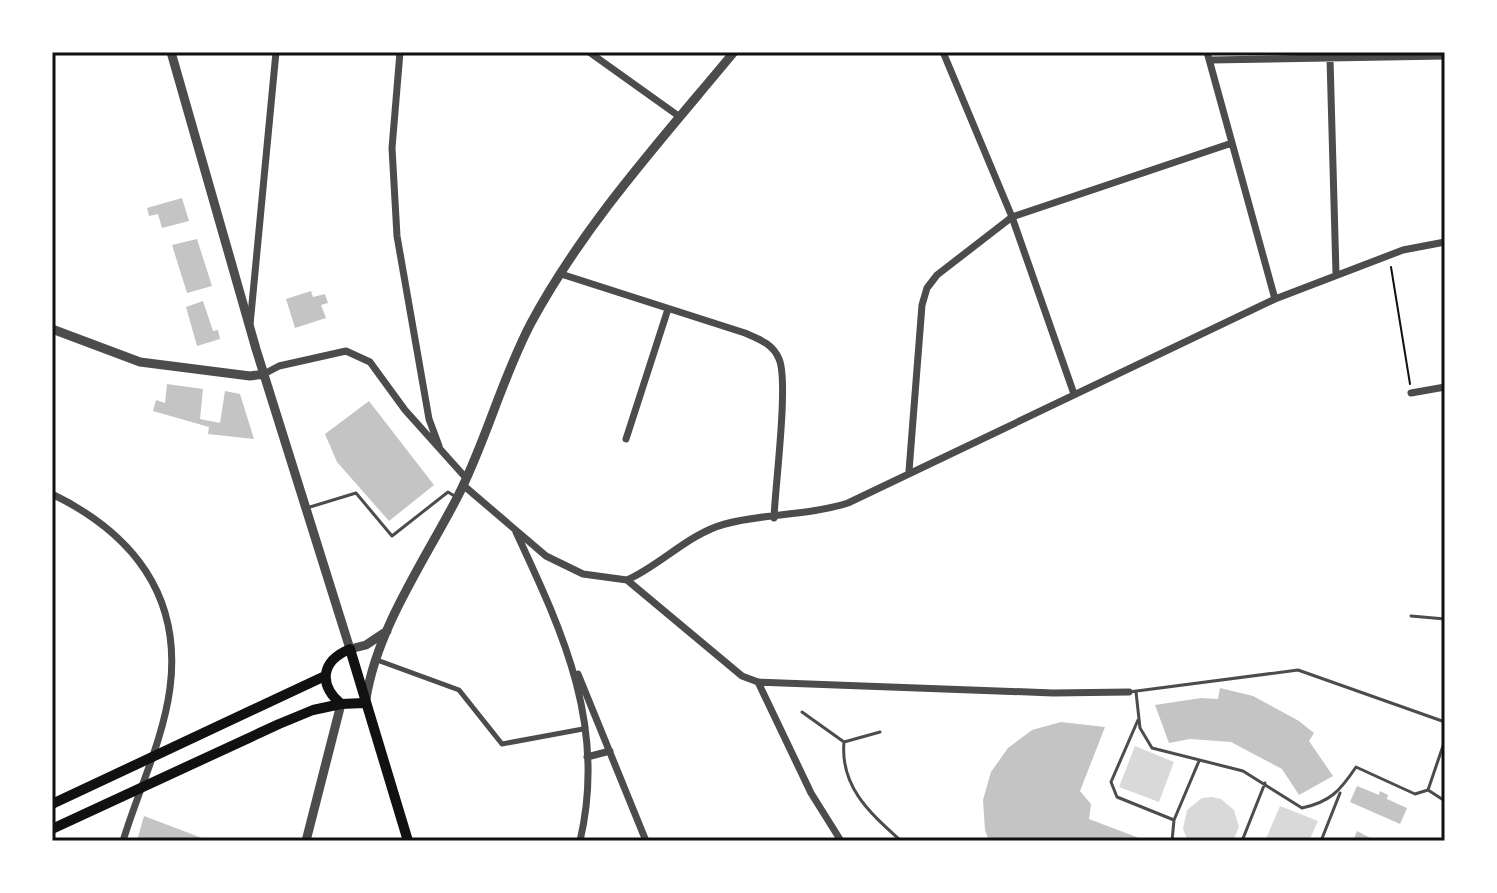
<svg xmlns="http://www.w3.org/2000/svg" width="1497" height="893" font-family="'DejaVu Sans',sans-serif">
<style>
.water{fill:#d9d9d9}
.building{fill:#c4c4c4}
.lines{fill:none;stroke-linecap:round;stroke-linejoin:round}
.path{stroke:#111;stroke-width:2}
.service{stroke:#4c4c4c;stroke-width:3}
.pedestrian{stroke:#4c4c4c;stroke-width:5}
.minor{stroke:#4c4c4c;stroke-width:7}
.tertiary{stroke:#4c4c4c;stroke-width:9}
.secondary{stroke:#111;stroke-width:10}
.neatline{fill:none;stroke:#111;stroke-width:3}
</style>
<rect width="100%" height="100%" fill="#fff"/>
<path class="water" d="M1135 746 1174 762 1159 802 1119 787Z
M1212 797 1221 799 1234 810 1239 827 1233 841H1188L1183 829 1187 810 1202 798Z
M1280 806 1318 821 1309 841H1265Z"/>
<path class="building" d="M182 198 189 221 162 228 158 214 149 216 147 208Z
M197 239 212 286 187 293 172 245Z
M311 291 313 297 325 294 328 303 321 305 326 318 295 328 286 299Z
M203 301 213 331 218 330 220 339 197 346 186 307Z
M167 384 203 389 200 419 220 423 225 391 240 394 254 439 208 434 209 427 153 411 156 400 165 403Z
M369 401 434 485 389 521 337 462 325 434Z
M1220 688 1253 696 1299 721 1314 733 1309 741 1333 776 1299 795 1282 769 1231 742 1190 739 1169 743 1155 705 1201 698 1218 699Z
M1061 722 1105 727 1080 791 1091 804 1089 819 1147 841H989L985 830 983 800 991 772 1008 748 1032 730Z
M1357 786 1379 795 1380 791 1388 795 1387 799 1407 808 1400 824 1350 802Z
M144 816 210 841H137Z
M1357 831 1376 841H1353Z"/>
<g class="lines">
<path class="path" d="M1391 267 1410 384"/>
<path class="service" d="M310 507 356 493 392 536 448 492 456 497
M1411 616 1445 619
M1129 692 1298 670 1445 722
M1136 692 1140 728 1152 748 1243 771 1302 808C1330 802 1340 791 1356 767L1415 794 1428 790 1445 740
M802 712 844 742
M1138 720 1111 782 1117 797 1174 820 1172 841
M844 742C840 787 870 813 901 841
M844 742 880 732
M1428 790 1445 801
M1174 820 1199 761
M1242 841 1265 783
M1321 841 1340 793"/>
<path class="pedestrian" d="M377 660 459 690 502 744 583 729"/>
<path class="minor" d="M400 52 392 148 397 236 429 419 439 446
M589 52 680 117
M943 52 1012 217 1074 394
M1207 52 1275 299
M1330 59 1336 274
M1211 60 1445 56
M561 274 745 333C759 339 773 344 779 359 789 381 775 487 774 518
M250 325 276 52
M264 374 279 366 346 351 370 362 405 410 466 478
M1411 393 1445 387
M626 439 668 309
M909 471 922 305 927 288 937 275 1012 217 1232 143
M463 485 546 556 583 574 627 580 742 676 758 682 1053 693 1129 692
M52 494C132 533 182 595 170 688 163 741 138 791 123 841
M516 532C563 633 607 726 580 841
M627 580C661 565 688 534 725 524 765 513 807 516 848 503L1275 299 1403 250 1445 242
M578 674 646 841
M758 682 811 793 841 841
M587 757 610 751"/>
<path class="tertiary" d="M171 52 256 349 350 649 366 645 387 631
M52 329 140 362 250 376 264 374
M366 699C377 628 425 560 458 496 486 441 502 378 531 323 585 223 662 139 734 52
M306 841 341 704"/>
<path class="secondary" d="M365 703 341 704C318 684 321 661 350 649L408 841
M52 804 325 676
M52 829 279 724 313 710 341 704"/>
</g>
<rect width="1497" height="893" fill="none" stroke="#ffffff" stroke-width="108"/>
<rect x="54" y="54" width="1389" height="785" class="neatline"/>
</svg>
